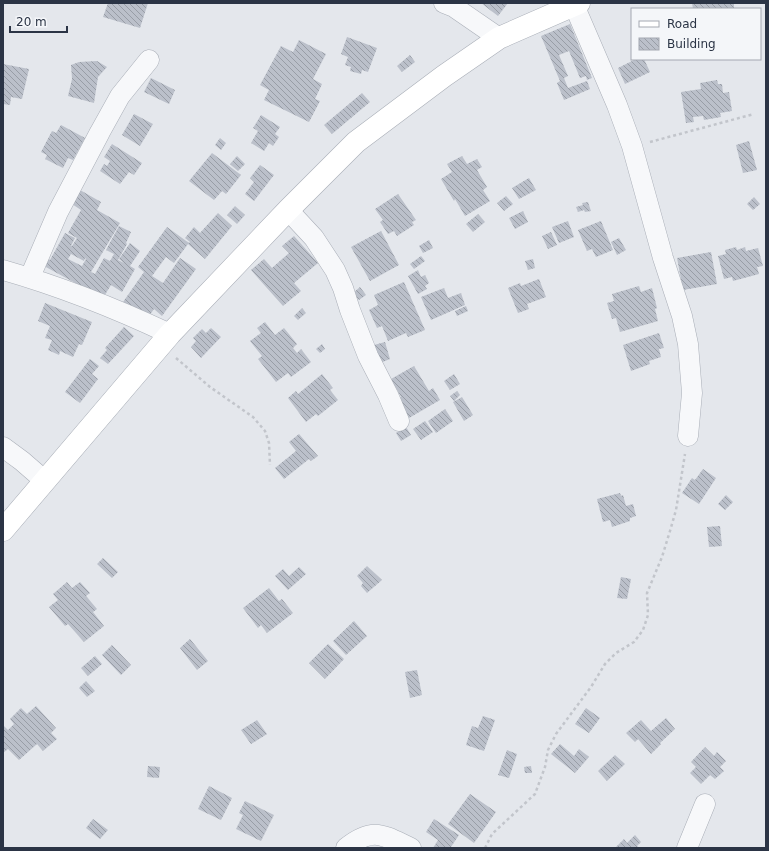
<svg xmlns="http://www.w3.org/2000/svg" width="769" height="851" font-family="'DejaVu Sans',sans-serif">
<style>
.building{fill:url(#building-back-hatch);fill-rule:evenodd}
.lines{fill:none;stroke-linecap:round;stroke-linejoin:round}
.street-casing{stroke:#a9aeb7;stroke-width:21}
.secondary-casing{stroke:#a9aeb7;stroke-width:23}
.path{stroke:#c2c5cb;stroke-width:2.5;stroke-dasharray:3 3;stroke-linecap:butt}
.street{stroke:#f7f8fa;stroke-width:20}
.secondary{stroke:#fff;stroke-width:22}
</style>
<defs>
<pattern id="building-back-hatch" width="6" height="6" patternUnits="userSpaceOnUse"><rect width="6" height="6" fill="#bbc0ca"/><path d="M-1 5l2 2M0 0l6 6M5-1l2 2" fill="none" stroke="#989da6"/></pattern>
</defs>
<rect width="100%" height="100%" fill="#e4e7ec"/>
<path class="building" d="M108 3H148L140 28 103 17Z
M481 3H508L498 16Z
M692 3H734V9H693Z
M570 24 592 78 587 80 586 76 580 78 569 51 559 55 568 76 564 78 568 88 587 81 590 89 564 100 557 83 560 81 541 36Z
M347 37 377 48 368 72 362 70 361 74 350 71 351 67 345 65 348 57 341 54Z
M299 40 326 54 313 79 322 84 315 99 320 101 309 122 264 100 269 90 260 85 281 46 293 52Z
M410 55 415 62 402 72 397 66Z
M636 59H644L650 72 625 84 618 68Z
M97 61 107 67 98 77 94 103 68 96 72 79 71 65 79 62Z
M3 64 29 69 22 99 11 97 10 105 3 104Z
M151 78 175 90 169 104 144 92Z
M717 80 718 84H722L723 93 729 92 732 111 720 113 721 117 704 120 703 116 693 117 694 122 686 123 681 92 701 89 700 83Z
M362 93 370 102 332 134 324 125Z
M134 114 153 124 140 146 122 135Z
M261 115 280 127 275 134 279 137 273 146 269 143 264 151 251 143 258 131 253 128Z
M61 125 85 138 73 160 68 158 63 168 45 159 47 155 41 152 52 131 56 133Z
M220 138 226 143 221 150 215 145Z
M749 141 757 170 743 173 736 145Z
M112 144 142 163 134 175 129 172 120 184 100 171 104 164 107 166 110 161 104 157Z
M212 153 241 175 226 194 222 191 214 200 189 181Z
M237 156 245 164 238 171 230 164Z
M462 156 467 164 477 159 482 167 477 170 487 187 483 190 490 201 465 216 455 199 454 201 441 179 452 172 447 164Z
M260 165 274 175 254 201 245 194 254 182 250 178Z
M529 178 536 190 519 199 512 188Z
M80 190 101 202 97 210 120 223 91 272 95 274 104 258 110 261 114 254 106 250 119 226 131 232 126 243 127 244 118 260 124 263 119 259 130 243 140 251 130 266 135 269 122 292 111 285 103 298 44 266 48 259 50 260 65 233 75 238 71 246H72L77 238 68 233 81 210 72 204ZM71 254 84 261 85 258 86 259 82 266 68 259Z
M398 194 416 220 412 222 414 225 397 236 394 231 388 234 380 222 383 220 375 209Z
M506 196 513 204 504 211 497 203Z
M754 197 760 204 753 210 747 204Z
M588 202 591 211 585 212 584 210 578 212 576 207 583 205 582 203Z
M235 206 245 215 237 224 227 215Z
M523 211 528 222 515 229 509 218Z
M218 213 232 226 205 259 188 244 174 263 166 257 152 276 163 283 180 258 196 269 162 316 154 309 147 319 123 302 144 272 138 267 167 227 189 243 190 242 185 238 194 227 200 233Z
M478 214 485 222 473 232 466 224Z
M568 221 574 237 559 243 552 227Z
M601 221 613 250 596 257 592 249 587 251 578 230Z
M381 231 399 265 370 281 351 247Z
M551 232 557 245 548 249 542 236Z
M294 236 318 263 294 283 301 291 283 306 251 270 264 259 272 268 289 253 282 246Z
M619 238 626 250 617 255 611 242Z
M429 240 433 248 423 253 419 246Z
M736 247 737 250 745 247 746 251 758 248 763 266 757 267 759 274 733 281 732 277 724 279 718 256 726 254 725 250Z
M711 252 717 284 683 290 677 258Z
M421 256 425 261 414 269 410 264Z
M533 259 535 268 528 270 525 261Z
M418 270 421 277 425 275 429 283 425 286 427 289 418 294 408 276Z
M539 279 546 297 527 304 529 309 518 313 508 288 520 283 521 286Z
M404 282 425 330 408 337 406 333 388 341 382 326 377 328 369 310 378 305 374 295Z
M639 286 641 292 652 288 657 308 655 309 658 321 620 332 616 318 612 319 607 303 614 301 612 294Z
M360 287 366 295 359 300 353 293Z
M444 288 448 298 461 293 465 305 431 320 421 297Z
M45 303 92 322 82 345 79 344 73 357 60 351 59 355 48 350 52 340 45 338 50 326 38 321Z
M466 306 468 311 457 316 455 311Z
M302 308 306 313 298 320 294 316Z
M265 322 275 335 284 328 297 344 293 348 297 353 301 349 311 362 291 377 288 373 276 382 258 359 262 356 250 341 261 333 257 328Z
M124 327 134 336 108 364 100 358 107 350 105 348Z
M211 328 221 337 201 358 191 347 196 341 193 338 202 329 206 333Z
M659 333 664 348 659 349 661 357 649 361 650 364 631 371 623 345Z
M385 342 390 359 380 363 374 345Z
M322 344 325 349 320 353 316 349Z
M90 359 99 366 92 374 98 379 80 403 65 392Z
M414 366 429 391 433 388 440 400 409 418 397 399 401 397 391 379Z
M322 374 333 388 330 390 338 400 318 416 316 414 306 422 288 398 296 391 298 394Z
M454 374 460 384 450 390 444 381Z
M457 391 460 395 454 401 450 396Z
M462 397 473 415 464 421 453 402Z
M445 409 453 421 436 433 428 421Z
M425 421 433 432 421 440 413 429Z
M406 427 411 435 401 441 396 433Z
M299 434 318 456 311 461 309 459 284 479 275 468 296 451 289 442Z
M703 469 716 478 699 504 682 493 692 478 695 480Z
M620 493 621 496 623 495 626 506 633 504 636 516 630 518V521L612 527 610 520 603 522 597 499Z
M726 495 733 502 725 510 718 504Z
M720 526 722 546 709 547 707 527Z
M103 558 118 572 112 578 97 564Z
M367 566 382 580 367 593 361 586 363 583 357 576Z
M299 567 306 574 288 590 275 576 283 569 289 576Z
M621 577 631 579 627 599 617 598Z
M67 582 72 588 80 582 90 593 86 596 97 609 93 612 104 626 84 642 68 624 65 626 49 607 58 600 53 594Z
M269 588 279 601 282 599 293 613 267 633 261 625 258 628 243 608Z
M354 621 367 636 346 655 333 641Z
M190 639 208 661 197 670 180 648Z
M328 644 344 659 325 679 309 663Z
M112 645 131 665 121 675 102 655Z
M95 656 102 664 88 676 81 668Z
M417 670 422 695 410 698 405 672Z
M86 681 95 691 87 697 79 688Z
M36 706 56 728 51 733 57 739 43 751 37 744 19 760 8 749 3 753V725L8 730 14 724 10 719 21 708 27 714Z
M586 708 600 718 589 733 575 724Z
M483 716 495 720 484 751 466 745 472 726 478 728Z
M666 718 675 729 660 743 661 744 651 754 638 739 635 742 626 733 641 720 651 731Z
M257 720 267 734 251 744 241 730Z
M560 744 574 756 579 749 589 757 575 773 551 754Z
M705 747 714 756 717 752 726 761 720 767 724 771 715 779 710 775 701 784 690 773 696 767 691 762Z
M507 750 517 754 509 778 498 775Z
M615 755 625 764 607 781 598 771Z
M148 766 160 767 159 778 147 777Z
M531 766 532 773H525L524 767Z
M209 786 232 798 221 820 198 809Z
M470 794 496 812 474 843 448 824Z
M245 801 274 815 261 841 236 829 243 815 239 813Z
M93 819 108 830 100 839 86 828Z
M434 819 459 835 451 847 453 848H433L438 840 426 832Z
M635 835 641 842 637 846 640 848H615L624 839 627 843Z"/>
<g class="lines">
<g class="street-casing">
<path id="street" d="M444 3 454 7 499 38
M574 5 617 105 632 146 663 258 682 316 688 344 692 393 688 436
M288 210 314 238 335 270 343 288 350 310 368 356 388 395 399 421
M3 270C59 286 117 309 170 334
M30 277 58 212 100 132 120 96 149 60
M3 447 22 461 45 481
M346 848C373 826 383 835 411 848
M687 848 705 804"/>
</g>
<g class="secondary-casing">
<path id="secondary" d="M3 530 170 334 288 210 356 142 444 76 499 38 579 3"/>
</g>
<path class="path" d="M650 142 754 114
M176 358 210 387 253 417 265 431 269 443 270 465
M485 848 492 834 535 794 545 767 548 750 556 734 591 687 605 664 616 653 634 642 643 630 648 615 647 593 662 557 670 531 676 510 685 454"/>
<use href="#street" class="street"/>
<use href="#secondary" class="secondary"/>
</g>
<rect width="769" height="851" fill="none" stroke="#2b3445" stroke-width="8"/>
<rect x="631" y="8" width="130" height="52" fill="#f4f6f9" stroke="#a4a8b1"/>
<rect x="639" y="21" width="20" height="6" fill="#ffffff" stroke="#a4a8b1"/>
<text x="667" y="28" font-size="12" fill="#2b3445">Road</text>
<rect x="639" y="38" width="20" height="12" fill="url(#building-back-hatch)" stroke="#a4a8b1"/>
<text x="667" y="48" font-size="12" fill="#2b3445">Building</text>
<path d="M10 26v6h57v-6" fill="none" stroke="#2b3445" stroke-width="2"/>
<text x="16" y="26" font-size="12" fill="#2b3445" stroke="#f4f6f9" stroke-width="3" paint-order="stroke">20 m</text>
</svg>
